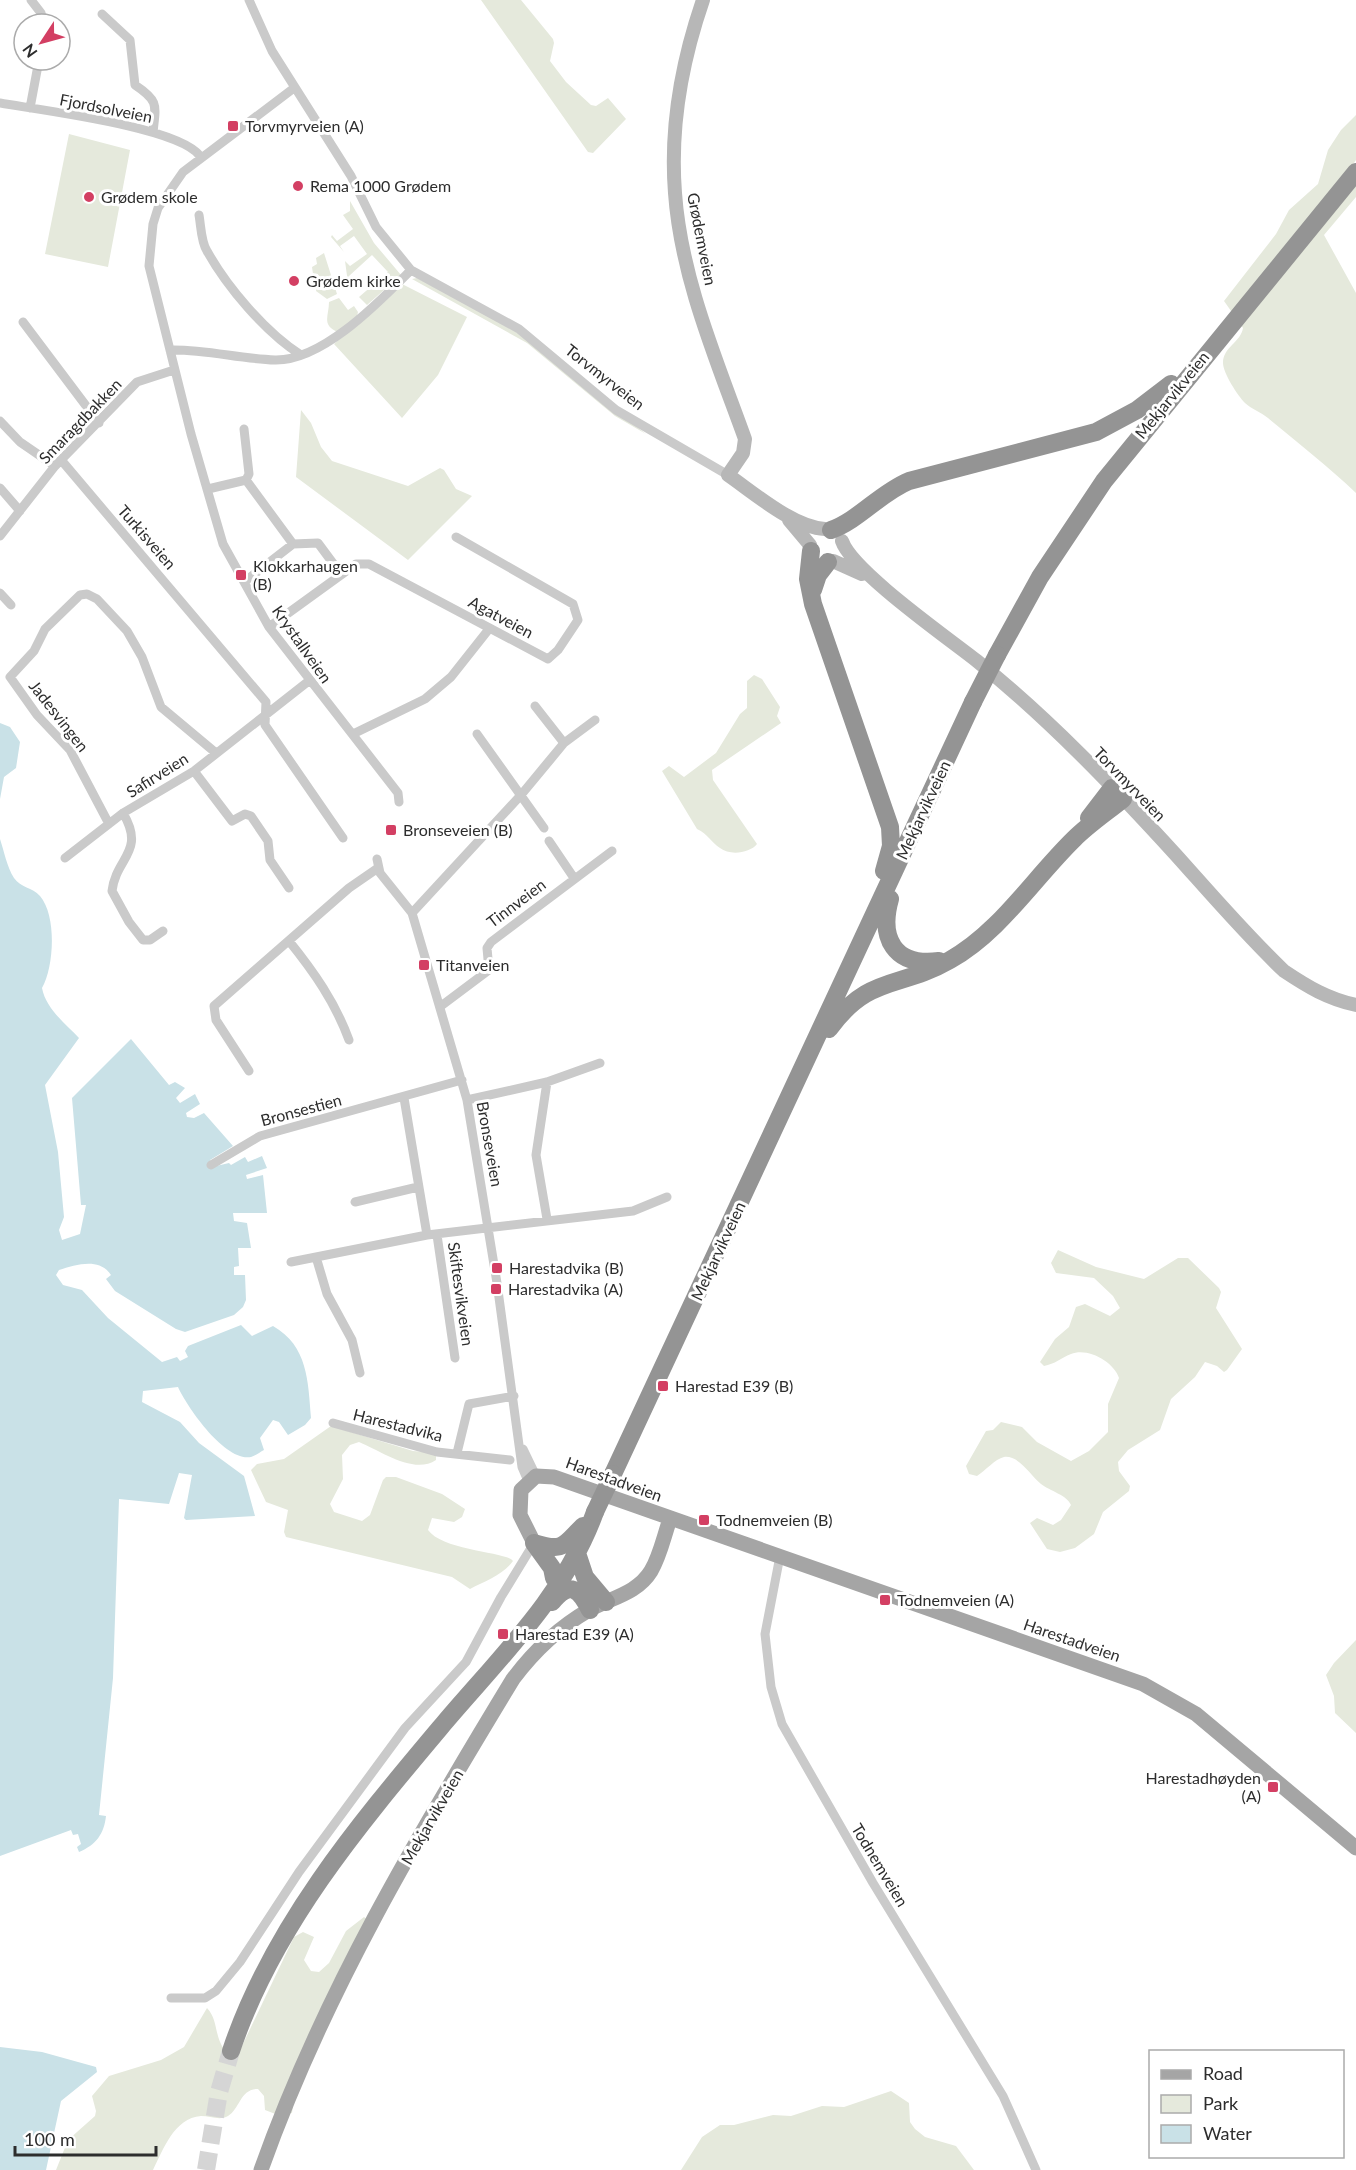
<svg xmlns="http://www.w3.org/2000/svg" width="1356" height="2170" font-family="Lato,sans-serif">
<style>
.green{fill:#e5e9dc}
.water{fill:#c9e1e7}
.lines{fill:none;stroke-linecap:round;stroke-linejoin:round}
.highway-tunnel{stroke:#d5d5d5;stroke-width:18;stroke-dasharray:18 9;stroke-linecap:butt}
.street{stroke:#cacaca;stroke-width:9}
.secondary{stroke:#b7b7b7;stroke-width:14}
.primary{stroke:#a5a5a5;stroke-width:15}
.highway{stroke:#949494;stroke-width:18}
.highway-bridge{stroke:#949494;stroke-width:18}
.poi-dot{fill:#d33f63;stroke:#fff;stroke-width:2}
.labels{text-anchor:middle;stroke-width:6;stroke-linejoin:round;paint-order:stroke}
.street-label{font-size:16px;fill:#2d2d2d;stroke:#fff}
.poi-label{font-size:16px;fill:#2d2d2d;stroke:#fff;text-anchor:start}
</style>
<rect width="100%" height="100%" fill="#fff"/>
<path class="green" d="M481 0H521L553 39 554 43 550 61 566 82 591 105 596 106 608 98 626 119 593 153 588 152Z
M1356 115V160L1346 175 1356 186V197L1324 235 1356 293V493C1328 466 1298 443 1268 418 1261 412 1251 409 1245 403 1238 396 1223 373 1223 363 1223 347 1241 342 1243 328L1224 301 1276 234 1289 210 1318 184 1328 150 1341 130Z
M69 134 130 150 108 267 45 254Z
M350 201 374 243 401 275 367 305 354 292 359 297 388 272 372 255 349 276 354 282 348 283 345 261 350 266 367 254 354 236 340 246 344 252 331 237 332 235 337 241 353 229 343 215 350 211Z
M324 253 337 294 327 299 316 291 318 274H313L312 267 317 264 316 258Z
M417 278 510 327 646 434 615 416 527 343 412 279Z
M402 284 467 317 438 375 402 418 334 344Z
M339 298 348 310 354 306 358 312 357 316 338 332C321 325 329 316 329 302Z
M301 410 311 423 321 447 332 461 408 486 440 468 444 470 456 489 472 496 408 560 296 477Z
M754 675 762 679 780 707 777 716 781 723 712 770 713 780 757 844C750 853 730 856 720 848 711 842 708 834 697 829L662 771 669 766 684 777 716 753 740 714 747 708V681Z
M1058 1250 1096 1267 1144 1279 1178 1258H1188L1219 1288 1221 1292 1216 1308 1242 1349 1227 1370 1224 1372 1217 1366 1205 1362 1195 1377 1171 1399 1160 1430 1128 1450 1118 1462 1119 1471 1130 1486 1129 1491 1103 1512 1094 1534 1075 1548 1060 1552 1047 1549 1030 1523 1037 1518 1053 1525 1061 1520 1071 1505C1067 1495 1050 1491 1041 1484 1031 1476 1019 1455 1004 1457 995 1459 985 1471 977 1476L969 1474 966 1466 986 1431 993 1430 1001 1422 1022 1427 1037 1442 1071 1461 1089 1451 1108 1432V1404L1119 1378C1114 1362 1088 1347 1071 1354 1061 1358 1055 1364 1044 1366L1040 1362 1055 1339 1069 1327 1076 1307 1085 1304 1110 1316 1120 1308 1113 1296 1094 1278 1056 1273 1051 1263Z
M331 1426 413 1451 436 1453V1460C414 1475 381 1451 359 1442L350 1445 342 1455 343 1479 330 1504 334 1512 362 1521 370 1515 383 1480 386 1477H396L442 1494 465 1509 462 1517 454 1522 432 1518 428 1530C443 1551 508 1552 513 1561 503 1575 485 1581 470 1589L452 1577 286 1537 284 1532 288 1510 266 1502 251 1470 257 1464 284 1459Z
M1356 1640V1733L1335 1713 1334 1696 1326 1675 1334 1663Z
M364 1917 368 1920 294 2099 292 2113 278 2115 265 2110 264 2096 258 2089C240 2089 240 2109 228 2116 220 2121 210 2116 201 2116 174 2118 163 2150 153 2170H56L68 2140 95 2116 96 2111 92 2096 109 2076 161 2060 184 2047 207 2008C219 2021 213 2035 226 2052L241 2048 294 1937 303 1932 314 1937 304 1960 311 1971 319 1972 329 1963 346 1931Z
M891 2091 909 2103 910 2122 915 2129 925 2137 956 2146 974 2170H681L702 2137 720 2125H734L773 2115 791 2116 822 2106 844 2107Z"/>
<path class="water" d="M0 723 10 727 20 742 16 768 4 777 0 799Z
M0 839C4 851 7 867 14 878 21 888 32 887 40 896 57 916 54 967 42 988 46 1009 65 1023 79 1038L45 1085 58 1152 64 1217 59 1230 62 1240 80 1234 86 1205H81L72 1098 131 1039 169 1085 175 1082 185 1088 176 1098 180 1103 195 1094 200 1104 186 1113 187 1117 194 1118 204 1113 233 1146 210 1160 212 1167 229 1163 231 1165 245 1157 248 1162 262 1156 267 1168 246 1175 247 1179 263 1175 267 1213H233L234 1221 247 1223 251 1248H238L239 1266 234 1267V1275H245L246 1300 243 1307 234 1315 185 1332 176 1329 115 1291 106 1279 111 1275C99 1257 76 1265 59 1270L56 1275 63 1285 82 1290 108 1318 162 1362 177 1357 180 1361 188 1357 185 1351 188 1346 241 1325 252 1336 273 1326C308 1346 308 1381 311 1418L305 1425 288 1435 279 1422 273 1420 260 1438 264 1450C260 1452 255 1456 251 1457 225 1462 187 1407 178 1387L143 1391 142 1402 180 1422 199 1443 244 1476 255 1516 186 1520 184 1518 192 1475 179 1473 169 1504 119 1499 113 1678 99 1815 106 1816C104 1834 96 1845 79 1852L77 1847 81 1844 78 1834 73 1835 71 1830 0 1856Z
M0 2047 42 2052 96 2067 97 2072 61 2101 46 2170H0Z"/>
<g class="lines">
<path class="highway-tunnel" d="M206 2170 219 2092 231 2051"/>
<path class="street" d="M31 0 41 13 44 24
M249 0 272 51 351 176 376 227 411 270 519 329 616 410 728 475
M102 14 130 40 135 85C159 101 156 105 153 132
M294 88 183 172 158 208 153 224 149 266 191 434 223 544 269 627 398 793 399 802
M0 103C40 110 179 127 200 156
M30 108 39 60
M199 215C201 226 201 242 207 251 227 287 266 333 301 355
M23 322 99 423
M170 350C205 349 240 359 275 360 323 361 380 301 411 270
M0 421 20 442 55 466
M62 461 266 702 265 725 343 838
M0 488 20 511
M208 489 246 480 249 474 244 429
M0 536 55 466 137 382 174 370
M293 544 318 543 341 574
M244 582 293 544 246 480
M0 593 11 605
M269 627 356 564H369L548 659 558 650 578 620 573 604 456 537
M535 706 564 743
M353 734 425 699 451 677 489 629
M477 734 544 828
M194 771 232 821 245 814 251 816 268 841 270 860 289 888
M123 813C146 852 116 857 112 891L129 922 143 940H150L163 931
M109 824 70 750 37 715 10 677 34 651 45 629 80 595 87 594 97 599 127 631 142 657 161 707 216 753
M549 841 574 878
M65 858 123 813 194 771 310 680
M377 859 380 873 412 913 467 1100 497 1283 522 1467 528 1481
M412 913 521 795 564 743 595 720
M289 941C314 972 335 1002 349 1040
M441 1006 489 970 487 948 491 942 612 851
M249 1071 216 1020 214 1006 349 888 378 868
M547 1082 536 1155 547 1219
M404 1098 427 1235
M467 1100 547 1082 600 1063
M211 1165 260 1136 462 1080
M355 1202 418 1187
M437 1235 455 1358
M316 1257 327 1294 352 1340 360 1373
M291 1262 427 1235 633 1211 667 1197
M333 1423 437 1452 510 1460
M523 1449 536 1476
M457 1453 469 1404 514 1396
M780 1556 765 1634 771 1687 782 1724 873 1883 1003 2096 1036 2170
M171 1998H205L216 1991 240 1962 299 1872 405 1728 466 1662 501 1597 534 1543"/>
<path class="secondary" d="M703 0C682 61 670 129 675 193 681 278 717 361 745 439L743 453 728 475C754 493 793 527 825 529
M789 520 810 545
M842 541C852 571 948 638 977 661 1049 719 1114 787 1176 855 1211 894 1246 935 1284 971 1308 987 1328 999 1356 1005
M833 561 862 574"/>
<path class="primary" d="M534 1543 520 1515 521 1490 536 1476 554 1477 1143 1684 1196 1714 1356 1848
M261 2170C323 1995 417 1837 513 1679 534 1651 558 1628 589 1610 610 1598 637 1594 651 1571 660 1556 664 1536 670 1519"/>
<path class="highway" d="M831 530C859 520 880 493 909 481L1096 432 1137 410 1171 384
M811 551 808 579 813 604 890 827 891 846 884 871
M813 590 818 575 828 562
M997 655 1040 577 1104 481 1356 172
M1089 818 1112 788
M890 899C879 938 894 967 939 961
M829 1029C869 974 900 989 950 960 1000 932 1033 879 1074 839 1089 824 1107 812 1123 799
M613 1474 973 702
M534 1543C564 1552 563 1546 583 1526
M534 1543 552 1568 554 1578
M577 1553 585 1577 606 1602
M552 1602C570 1580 579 1589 590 1610
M231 2051C273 1925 361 1822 445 1722 501 1656 565 1595 595 1512"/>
<path class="highway-bridge" d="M973 702 997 655
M595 1512 613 1474"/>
</g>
<g class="poi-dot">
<rect x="227" y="120" width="12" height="12" rx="3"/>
<circle cx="298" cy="186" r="6"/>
<circle cx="89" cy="197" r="6"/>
<circle cx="294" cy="281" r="6"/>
<rect x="235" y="569" width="12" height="12" rx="3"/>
<rect x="385" y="824" width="12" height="12" rx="3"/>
<rect x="418" y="959" width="12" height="12" rx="3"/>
<rect x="491" y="1262" width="12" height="12" rx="3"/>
<rect x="490" y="1283" width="12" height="12" rx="3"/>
<rect x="657" y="1380" width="12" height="12" rx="3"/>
<rect x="698" y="1514" width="12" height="12" rx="3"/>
<rect x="879" y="1594" width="12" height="12" rx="3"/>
<rect x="497" y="1628" width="12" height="12" rx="3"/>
<rect x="1267" y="1781" width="12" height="12" rx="3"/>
</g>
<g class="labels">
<g class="street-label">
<text transform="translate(106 108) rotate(11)" y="6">Fjordsolveien</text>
<text transform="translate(702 239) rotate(79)" y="6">Grødemveien</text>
<text transform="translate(605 377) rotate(38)" y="6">Torvmyrveien</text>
<text transform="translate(1172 395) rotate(-51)" y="6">Mekjarvikveien</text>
<text transform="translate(80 421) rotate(-46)" y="6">Smaragdbakken</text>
<text transform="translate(147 537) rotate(49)" y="6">Turkisveien</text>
<text transform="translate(501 617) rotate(28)" y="6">Agatveien</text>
<text transform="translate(302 644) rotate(55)" y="6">Krystallveien</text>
<text transform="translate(59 716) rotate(52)" y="6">Jadesvingen</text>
<text transform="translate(157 775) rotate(-32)" y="6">Safirveien</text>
<text transform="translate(1130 784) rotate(46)" y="6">Torvmyrveien</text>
<text transform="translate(923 810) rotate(-65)" y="6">Mekjarvikveien</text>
<text transform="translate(516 903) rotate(-37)" y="6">Tinnveien</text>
<text transform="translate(301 1110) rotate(-15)" y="6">Bronsestien</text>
<text transform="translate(490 1144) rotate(80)" y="6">Bronseveien</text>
<text transform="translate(718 1251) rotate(-65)" y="6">Mekjarvikveien</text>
<text transform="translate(461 1294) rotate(82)" y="6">Skiftesvikveien</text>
<text transform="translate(398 1425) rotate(14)" y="6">Harestadvika</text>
<text transform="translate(614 1479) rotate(20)" y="6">Harestadveien</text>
<text transform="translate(1072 1640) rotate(19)" y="6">Harestadveien</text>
<text transform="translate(432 1817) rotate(-60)" y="6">Mekjarvikveien</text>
<text transform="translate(880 1865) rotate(59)" y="6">Todnemveien</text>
</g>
<g class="poi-label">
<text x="245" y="132">Torvmyrveien (A)</text>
<text x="310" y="192">Rema 1000 Grødem</text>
<text x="101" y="203">Grødem skole</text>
<text x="306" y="287">Grødem kirke</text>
<text x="253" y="572">Klokkarhaugen<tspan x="253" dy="18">(B)</tspan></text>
<text x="403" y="836">Bronseveien (B)</text>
<text x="436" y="971">Titanveien</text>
<text x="509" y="1274">Harestadvika (B)</text>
<text x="508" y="1295">Harestadvika (A)</text>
<text x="675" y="1392">Harestad E39 (B)</text>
<text x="716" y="1526">Todnemveien (B)</text>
<text x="897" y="1606">Todnemveien (A)</text>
<text x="515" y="1640">Harestad E39 (A)</text>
<text x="1261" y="1784" text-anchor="end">Harestadhøyden<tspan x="1261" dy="18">(A)</tspan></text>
</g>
</g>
<rect x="1149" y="2050" width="195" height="108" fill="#ffffff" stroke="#ababab" stroke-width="1.5"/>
<rect x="1161" y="2070" width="30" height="9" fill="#a5a5a5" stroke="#ababab" stroke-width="1.5"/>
<text x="1203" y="2080" font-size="18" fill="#2d2d2d">Road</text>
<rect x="1161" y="2095" width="30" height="18" fill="#e5e9dc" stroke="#ababab" stroke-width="1.5"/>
<text x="1203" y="2110" font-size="18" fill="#2d2d2d">Park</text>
<rect x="1161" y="2125" width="30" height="18" fill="#c9e1e7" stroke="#ababab" stroke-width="1.5"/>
<text x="1203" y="2140" font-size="18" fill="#2d2d2d">Water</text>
<g transform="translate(42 42) rotate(234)"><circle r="28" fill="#ffffff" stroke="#ababab" stroke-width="1.5"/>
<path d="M0-4.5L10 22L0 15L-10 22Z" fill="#d33f63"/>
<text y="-9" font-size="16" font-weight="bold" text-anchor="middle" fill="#2d2d2d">N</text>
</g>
<path d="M15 2146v9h141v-9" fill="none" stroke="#2d2d2d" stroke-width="3"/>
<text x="24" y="2146" font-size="18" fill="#2d2d2d" stroke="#ffffff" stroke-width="4.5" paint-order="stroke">100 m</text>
</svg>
